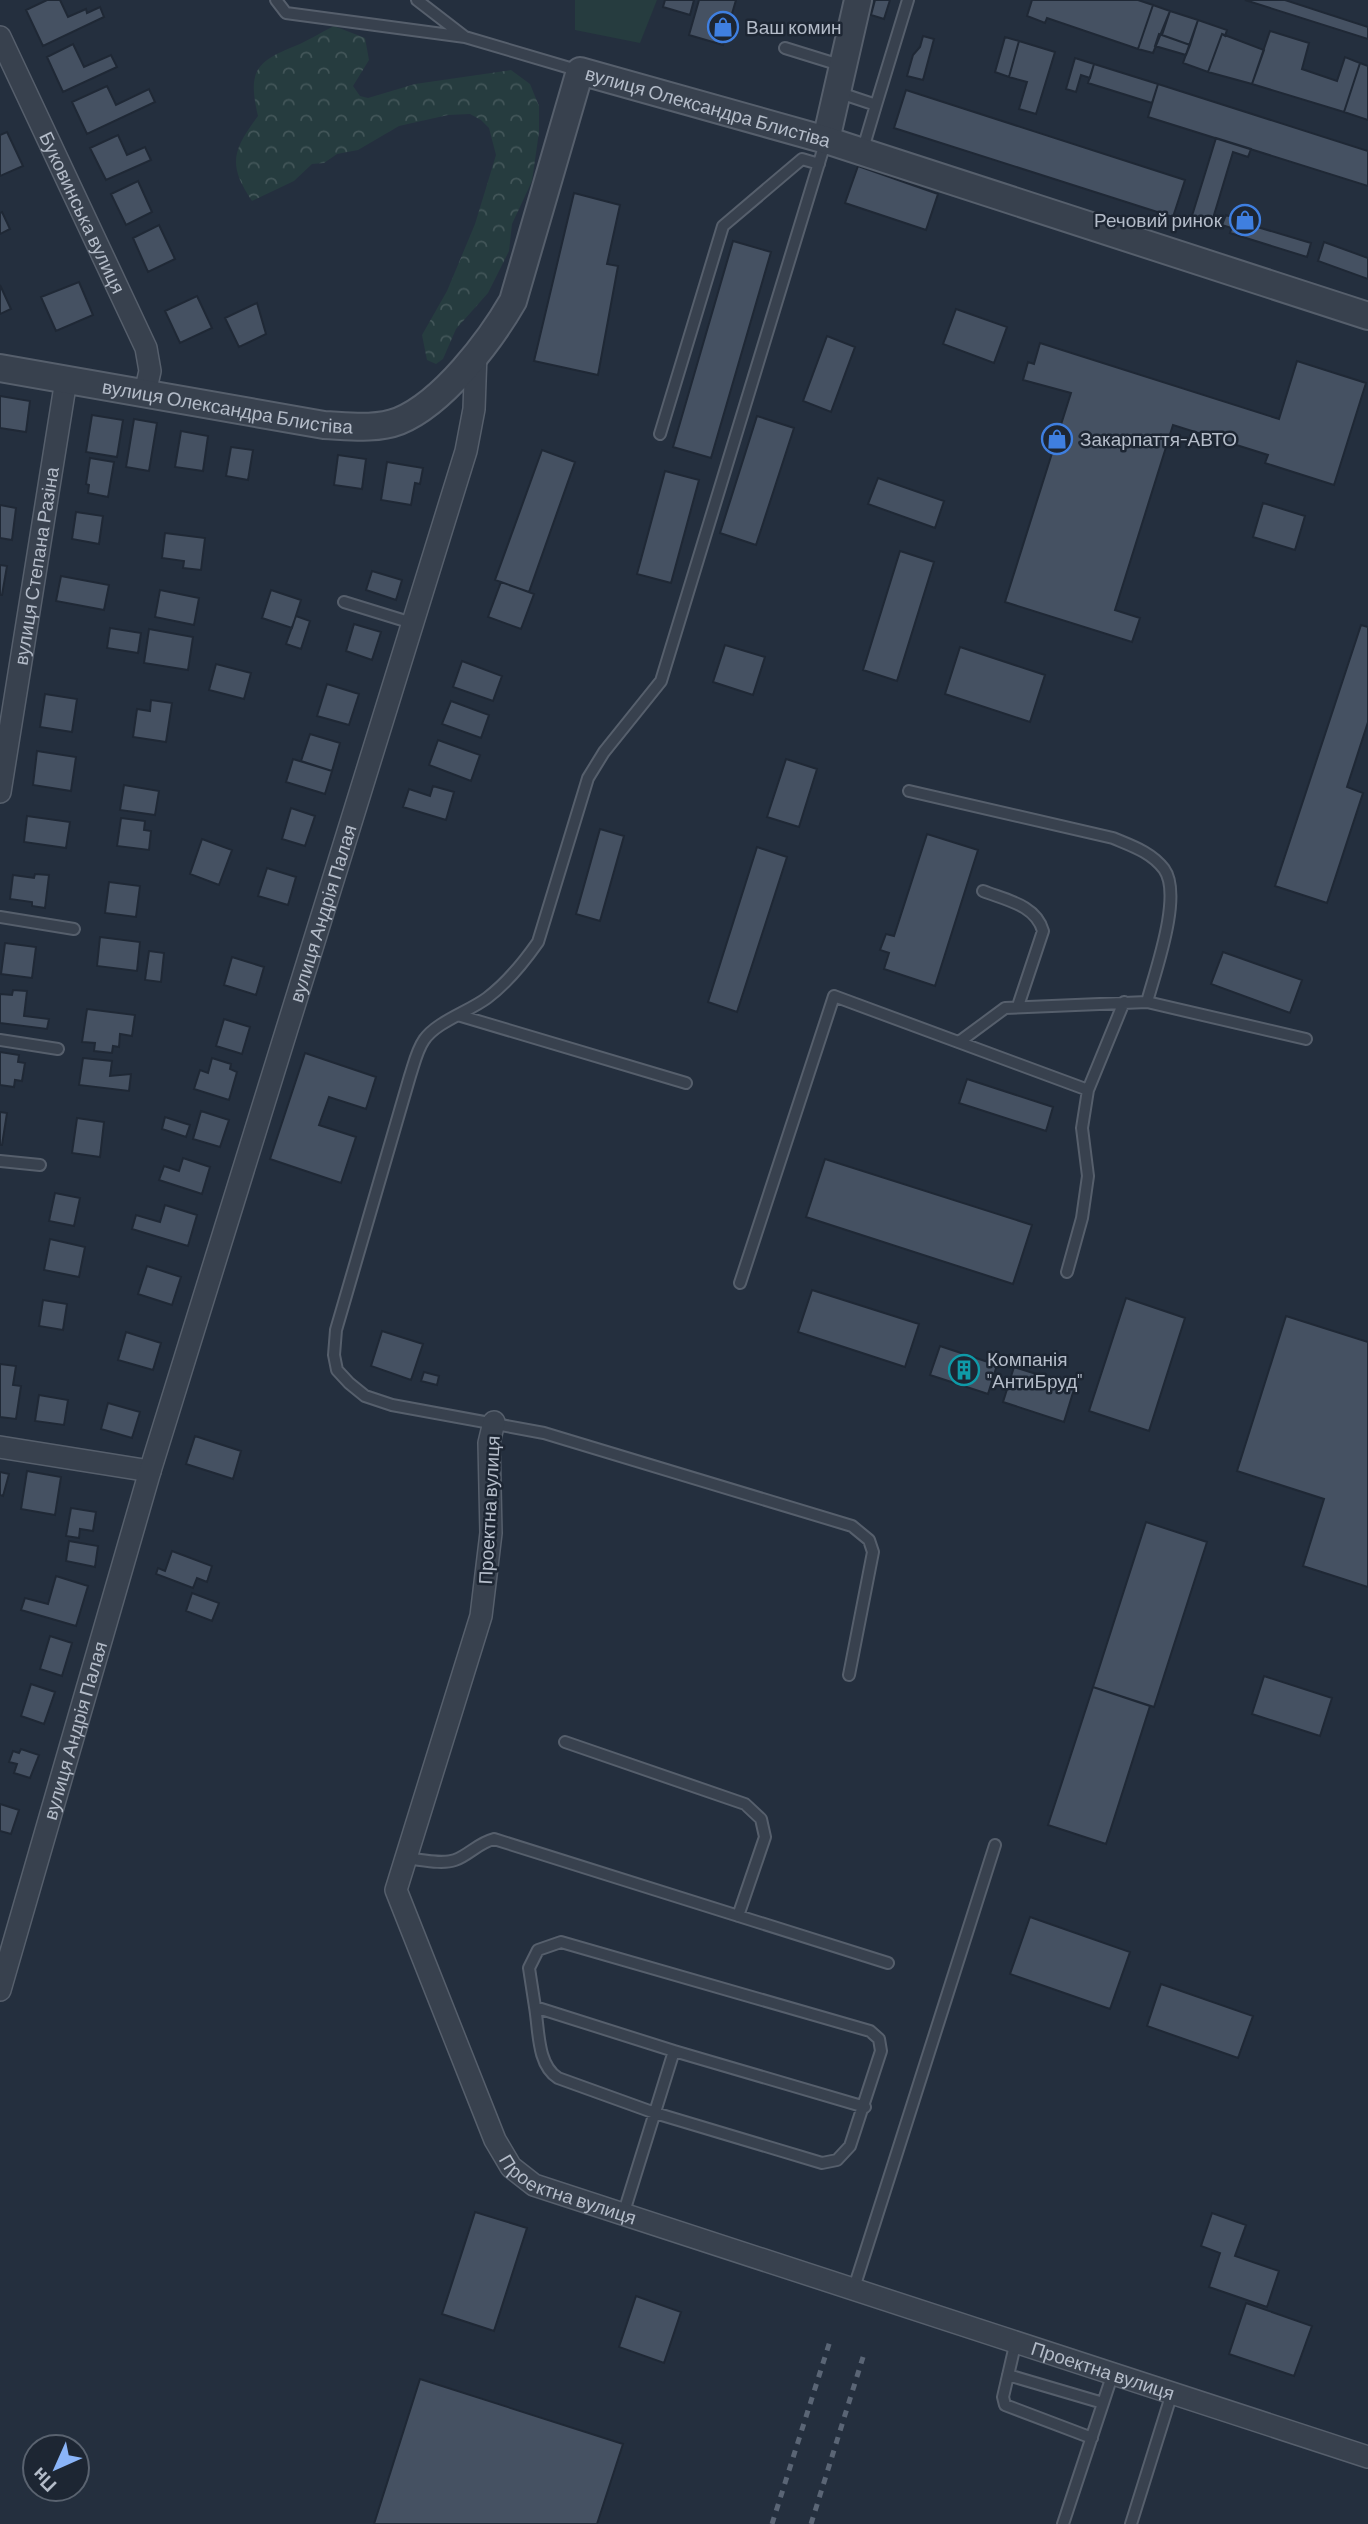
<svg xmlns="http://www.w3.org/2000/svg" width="1368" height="2524" font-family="Barlow,sans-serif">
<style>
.green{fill:#263c3f}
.forest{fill:url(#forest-crowns)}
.building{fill:#455162;stroke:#1f2835;stroke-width:2}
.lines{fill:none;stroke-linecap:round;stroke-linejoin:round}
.service-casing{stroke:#565f6c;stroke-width:14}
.minor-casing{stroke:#565f6c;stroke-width:24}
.tertiary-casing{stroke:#565f6c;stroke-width:30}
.service{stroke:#38414e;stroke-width:10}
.minor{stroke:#38414e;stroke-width:21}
.tertiary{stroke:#38414e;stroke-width:26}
.rail{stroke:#5a6575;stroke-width:5;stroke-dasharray:7 7;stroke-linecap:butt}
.labels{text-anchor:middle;stroke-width:5;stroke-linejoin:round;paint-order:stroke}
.poi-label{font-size:19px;fill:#b4bcc9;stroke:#1d2633;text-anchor:start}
.street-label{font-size:19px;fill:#b4bcc9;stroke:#1d2633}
</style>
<defs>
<pattern id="forest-crowns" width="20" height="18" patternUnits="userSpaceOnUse" patternTransform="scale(1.75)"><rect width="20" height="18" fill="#263c3f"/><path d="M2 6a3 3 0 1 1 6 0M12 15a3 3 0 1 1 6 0" fill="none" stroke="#435659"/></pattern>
</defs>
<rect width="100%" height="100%" fill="#242f3e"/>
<path class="green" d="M575 0H657L640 43 575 30Z"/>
<path class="forest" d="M334 26 365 38 369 60 353 86 360 96 368 98 415 84 511 70 530 84 539 106V132L532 181 512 224 509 251 488 293 456 329 443 359 436 364 427 360 422 335 447 291 475 224 496 155 489 128 481 120 470 114 448 115 399 126 358 150 337 154 324 163 312 164 294 181 252 201C227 164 233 150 258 116 248 73 254 62 295 46 308 41 321 32 334 26Z"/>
<path class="building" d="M47 0H60L68 17 86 9 87 13 100 7 104 17 43 46 26 10Z
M665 0H694L690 15 663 7Z
M699 0H736L723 45 689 35Z
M875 0H890L884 19 871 15Z
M1032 0H1138L1153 5 1138 49 1047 18 1045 23 1027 16Z
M1245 0H1285L1368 27V39Z
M1153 5 1170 11 1153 53 1138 49Z
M1170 11 1198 20 1190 45 1162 35Z
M1198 20 1227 30 1225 36 1222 34 1208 72 1183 63Z
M1270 31 1309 43 1302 69 1337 81 1345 57 1360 63 1344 112 1252 84Z
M1159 34 1190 45 1186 55 1155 46Z
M1222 34 1264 50 1252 84 1208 72Z
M923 36 934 39 923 80 907 76 913 55 920 47Z
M1005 37 1019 41 1009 77 995 72Z
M1019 41 1055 52 1036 114 1019 109 1027 82 1009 77Z
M73 44 84 67 111 55 117 67 63 92 47 57Z
M1075 58 1094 64 1090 78 1081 75 1076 92 1066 89Z
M1360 63 1368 66V120L1344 112Z
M1094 64 1158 84 1152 103 1088 83Z
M1158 84 1368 151V186L1148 117Z
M107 86 116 105 149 89 155 102 87 134 72 102Z
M906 90 1185 180 1173 217 894 128Z
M7 132 23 166 0 176V135Z
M118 135 127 155 145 147 151 160 106 180 90 148Z
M1216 138 1251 149 1248 157 1233 152 1211 225 1191 219Z
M858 166 938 194 926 230 845 203Z
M138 181 152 212 126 225 111 194Z
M574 193 620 205 607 264 618 266 598 375 534 361Z
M2 212 10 229 0 234V213Z
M1226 215 1235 218 1231 228 1222 225Z
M1234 220 1311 243 1307 257 1230 233Z
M159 225 175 259 148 272 133 238Z
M733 241 771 252 711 458 673 447Z
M1324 242 1368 258V279L1318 261Z
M79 282 93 315 56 331 41 297Z
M0 285 11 309 0 314Z
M197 296 212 328 180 343 165 311Z
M257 303 266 334 239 347 225 318Z
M956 309 1007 327 994 363 943 344Z
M827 336 855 347 831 412 803 401Z
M1040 343 1279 419 1297 361 1366 383 1334 485 1265 463 1268 455 1173 425 1115 610 1140 618 1132 642 1005 602 1071 393 1023 380 1028 362 1034 364Z
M0 396 30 401 26 432 0 428Z
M92 415 123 420 117 457 86 452Z
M757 416 794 428 756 545 720 533Z
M134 419 157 423 149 471 126 467Z
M181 431 208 436 203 471 175 467Z
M231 447 253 450 248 480 226 476Z
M542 450 575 462 529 592 495 580Z
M338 455 366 459 362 489 334 485Z
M90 458 114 462 108 497 88 493 89 485 86 484Z
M387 462 423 468 420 484 415 483 411 505 381 500Z
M665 471 699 480 671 583 637 574Z
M878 478 944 501 935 528 868 504Z
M1263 503 1305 516 1295 550 1253 537Z
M0 505 16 508 12 540 0 538Z
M76 512 103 516 99 544 72 539Z
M165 533 205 538 201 570 183 568 184 561 162 558Z
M900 551 934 562 897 681 863 670Z
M0 565 7 566 2 595H0Z
M372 571 402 580 396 600 366 590Z
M61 576 109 585 104 610 56 601Z
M501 582 534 594 521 629 488 617Z
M160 590 199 598 194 625 155 617Z
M271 590 301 600 292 628 262 618Z
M296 616 310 621 301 649 286 644Z
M354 624 381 632 372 660 346 651Z
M1361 625 1368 627V722L1347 787 1363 793 1327 903 1275 886Z
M110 628 141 633 138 653 107 648Z
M149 629 193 637 188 670 144 663Z
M725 645 765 657 753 695 713 682Z
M960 647 1045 675 1030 722 945 694Z
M462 661 502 676 493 701 453 687Z
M216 664 251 673 244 699 209 690Z
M327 684 359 694 349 725 317 716Z
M45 694 77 699 72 732 40 727Z
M151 700 172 703 166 742 133 737 137 709 150 711Z
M451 701 489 715 481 738 442 724Z
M310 734 340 743 332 771 301 761Z
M438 740 480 755 471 781 429 765Z
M37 751 76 757 71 791 33 785Z
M293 759 332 771 325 794 286 782Z
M786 759 817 769 799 827 767 817Z
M124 785 159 791 155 815 120 810Z
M433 786 454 792 446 820 403 807 409 789 430 796Z
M291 808 315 816 305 846 282 839Z
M27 816 70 822 66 848 24 842Z
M121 818 145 821 144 830 151 831 149 850 117 846Z
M600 829 624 836 600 921 576 914Z
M927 834 978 850 935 986 884 969 889 953 880 950 886 934 894 936Z
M202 839 232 850 219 885 190 874Z
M757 847 787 857 737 1012 708 1002Z
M267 868 296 877 288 905 258 896Z
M35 874 49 875 45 908 32 906V902L10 899 13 875 34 878Z
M109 882 140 886 136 917 105 913Z
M100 937 140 942 137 971 97 966Z
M5 943 36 947 32 978 1 974Z
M149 951 164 953 161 982 145 980Z
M1223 952 1302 980 1290 1013 1211 984Z
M232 957 264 967 256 995 224 985Z
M13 990 27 991 24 1016 49 1019 47 1029 0 1023V994L12 995Z
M87 1009 135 1015 132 1036 120 1034 119 1047 113 1046 112 1053 94 1051 95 1043 82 1042Z
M224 1019 250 1027 242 1054 216 1046Z
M0 1052 19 1055 18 1062 25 1063 22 1081 15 1080 14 1087 0 1085Z
M305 1053 376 1077 366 1109 329 1097 319 1125 356 1137 341 1183 270 1159Z
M83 1058 112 1061 110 1076 131 1074 129 1091 79 1085Z
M212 1058 231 1064 230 1069 237 1072 229 1100 194 1089 200 1070 208 1073Z
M967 1079 1053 1107 1046 1131 959 1103Z
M201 1111 229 1120 220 1147 193 1139Z
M0 1112 7 1113 2 1145H0Z
M165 1117 190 1125 186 1137 162 1129Z
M77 1118 104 1122 100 1157 72 1153Z
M183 1158 210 1167 202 1194 159 1180 164 1166 179 1171Z
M825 1159 1032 1225 1013 1284 806 1217Z
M55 1193 80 1198 74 1226 49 1221Z
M165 1205 197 1215 188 1246 132 1229 136 1215 160 1222Z
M50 1239 85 1247 79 1277 44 1270Z
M147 1266 181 1277 172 1305 138 1294Z
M812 1290 919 1324 905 1367 798 1332Z
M1126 1298 1185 1318 1149 1431 1089 1411Z
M43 1300 67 1304 63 1330 39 1326Z
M1286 1316 1368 1342V1587L1303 1566 1324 1499 1237 1471Z
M382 1331 423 1344 411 1380 371 1366Z
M126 1332 161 1343 153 1370 118 1360Z
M940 1346 997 1365 988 1394 930 1375Z
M0 1364 16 1366 13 1385 21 1386 16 1419 0 1417Z
M1014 1367 1075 1386 1064 1422 1003 1402Z
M424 1372 439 1376 437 1385 421 1381Z
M39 1395 68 1400 64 1425 35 1421Z
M108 1403 140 1412 132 1438 101 1429Z
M195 1436 241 1451 233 1479 186 1464Z
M27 1471 61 1477 55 1515 21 1509Z
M0 1472 9 1474 3 1496 0 1495Z
M71 1508 96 1512 93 1531 80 1529 79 1538 66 1536Z
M1146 1522 1207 1542 1154 1707 1093 1687Z
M69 1541 98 1546 95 1567 66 1561Z
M172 1551 212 1566 207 1582 197 1578 193 1588 156 1574 158 1568 165 1571Z
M56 1576 88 1586 76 1626 21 1610 25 1598 48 1604Z
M192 1593 219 1603 212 1621 186 1611Z
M50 1636 72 1643 62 1676 40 1669Z
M1264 1676 1332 1698 1320 1736 1252 1714Z
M31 1684 55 1692 44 1724 21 1716Z
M1093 1687 1150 1706 1106 1844 1048 1825Z
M21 1749 39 1755 30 1778 14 1773 17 1764 9 1762 13 1751 19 1753Z
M0 1804 19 1810 11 1834 0 1831Z
M1030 1917 1130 1952 1110 2009 1010 1974Z
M1161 1984 1253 2016 1238 2058 1147 2026Z
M475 2212 527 2228 494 2331 442 2314Z
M1212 2213 1246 2225 1235 2256 1279 2271 1267 2307 1209 2287 1220 2253 1201 2246Z
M636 2296 681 2312 664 2363 619 2347Z
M1246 2303 1312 2326 1294 2376 1229 2354Z
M420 2379 623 2444 597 2524H374Z"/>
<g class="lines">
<g class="service-casing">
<path id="service" d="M276 0 286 13 465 37 417 0
M465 37 580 71
M785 48 843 66
M837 92 876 105 908 0
M826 140 661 681 604 752 588 778 538 942C524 962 507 983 487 998 468 1012 436 1022 424 1040 417 1050 414 1064 410 1076L336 1330 334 1355 337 1370 349 1383 365 1396 392 1405 544 1433 852 1526 869 1540 873 1552 849 1675
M862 152 876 105
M660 434 723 226 802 159 819 164
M344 602 412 623
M909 791 1113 838C1132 846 1151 852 1164 869 1183 895 1155 972 1147 1002
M983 891C1006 900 1036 905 1043 931L1018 1006
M0 917 74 929
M461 1016 686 1083
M0 1040 58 1049
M959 1042 1005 1008 1147 1002 1306 1039
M0 1161 40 1165
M1067 1272 1082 1218 1088 1176 1082 1128 1088 1090 1124 1002
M740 1283 834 996 1088 1090
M565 1742 745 1804 761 1819 765 1837 738 1916
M404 1858C419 1859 441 1865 455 1860 469 1855 478 1843 494 1839L888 1963
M535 2007C539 2030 537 2065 558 2078L655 2113 822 2163 837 2160 850 2146 881 2051 879 2039 870 2031 561 1942 538 1950 529 1968 535 2007 674 2051
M623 2215 674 2051 865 2107
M853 2291 995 1845
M1016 2341 1003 2397 1005 2405 1092 2438
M1008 2375 1103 2403
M1063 2524 1113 2373
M1131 2524 1172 2393"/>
</g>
<g class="minor-casing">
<g id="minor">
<path id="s1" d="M0 37 146 348 150 371 145 393"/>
<path id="s2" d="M0 792 66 380"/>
<path id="s3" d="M494 1422 489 1443 491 1533 481 1616 396 1890 495 2140 511 2167 534 2185 1368 2457"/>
<path d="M0 1447 150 1471"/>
<path id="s4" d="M0 1990 150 1471 466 451 474 409 476 353"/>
</g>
</g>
<g class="tertiary-casing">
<g id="tertiary">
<path d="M826 140 858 0"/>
<path id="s5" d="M0 368 324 425C348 426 376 430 399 421 443 403 490 341 513 301L580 71 826 140 1368 316"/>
</g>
</g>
<use href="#service" class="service"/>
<use href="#minor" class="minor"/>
<use href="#tertiary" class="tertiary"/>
<path class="rail" d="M772 2524 831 2338
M811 2524 864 2354"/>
</g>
<defs>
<g id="shop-ring" transform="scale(1.575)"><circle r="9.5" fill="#1d2633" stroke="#3f7fe0" stroke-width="1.5"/><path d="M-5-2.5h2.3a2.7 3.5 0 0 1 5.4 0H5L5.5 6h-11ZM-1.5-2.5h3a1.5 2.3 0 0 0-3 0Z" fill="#3f7fe0"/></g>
<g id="building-ring" transform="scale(1.575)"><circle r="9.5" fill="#1d2633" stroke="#0f9aa8" stroke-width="1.5"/><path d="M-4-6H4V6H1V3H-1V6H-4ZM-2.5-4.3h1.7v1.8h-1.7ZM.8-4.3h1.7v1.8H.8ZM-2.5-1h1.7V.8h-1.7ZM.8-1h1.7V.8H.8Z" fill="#0f9aa8"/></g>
</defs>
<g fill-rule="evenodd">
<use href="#shop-ring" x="723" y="27"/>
<use href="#shop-ring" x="1245" y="220"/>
<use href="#shop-ring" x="1057" y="439"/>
<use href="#building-ring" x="964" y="1370"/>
</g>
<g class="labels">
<g class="poi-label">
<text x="746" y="34">Ваш комин</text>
<text x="1222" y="227" text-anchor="end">Речовий ринок</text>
<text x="1080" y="446">Закарпаття-АВТО</text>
<text x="987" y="1366">Компанія<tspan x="987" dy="22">"АнтиБруд"</tspan></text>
</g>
<g class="street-label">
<text dy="7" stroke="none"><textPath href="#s5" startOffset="945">вулиця Олександра Блистіва</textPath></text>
<text dy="7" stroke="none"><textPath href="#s1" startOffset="194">Буковинська вулиця</textPath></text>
<text dy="7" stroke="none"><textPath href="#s5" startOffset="231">вулиця Олександра Блистіва</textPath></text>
<text dy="7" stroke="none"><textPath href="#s2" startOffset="229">вулиця Степана Разіна</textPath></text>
<text dy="7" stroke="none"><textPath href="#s4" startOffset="1124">вулиця Андрія Палая</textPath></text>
<text transform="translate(489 1510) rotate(-87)" y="7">Проектна вулиця</text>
<text dy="7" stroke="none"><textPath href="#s4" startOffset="270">вулиця Андрія Палая</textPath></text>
<text dy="7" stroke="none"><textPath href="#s3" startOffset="844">Проектна вулиця</textPath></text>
<text dy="7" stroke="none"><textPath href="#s3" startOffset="1410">Проектна вулиця</textPath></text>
</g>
</g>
<g transform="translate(56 2468) rotate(225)"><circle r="33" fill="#1d2633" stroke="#59626f" stroke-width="2"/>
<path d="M0-5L12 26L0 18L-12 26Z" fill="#8ab4f8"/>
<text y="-10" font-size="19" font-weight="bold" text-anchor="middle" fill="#b4bcc9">Пн</text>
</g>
</svg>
